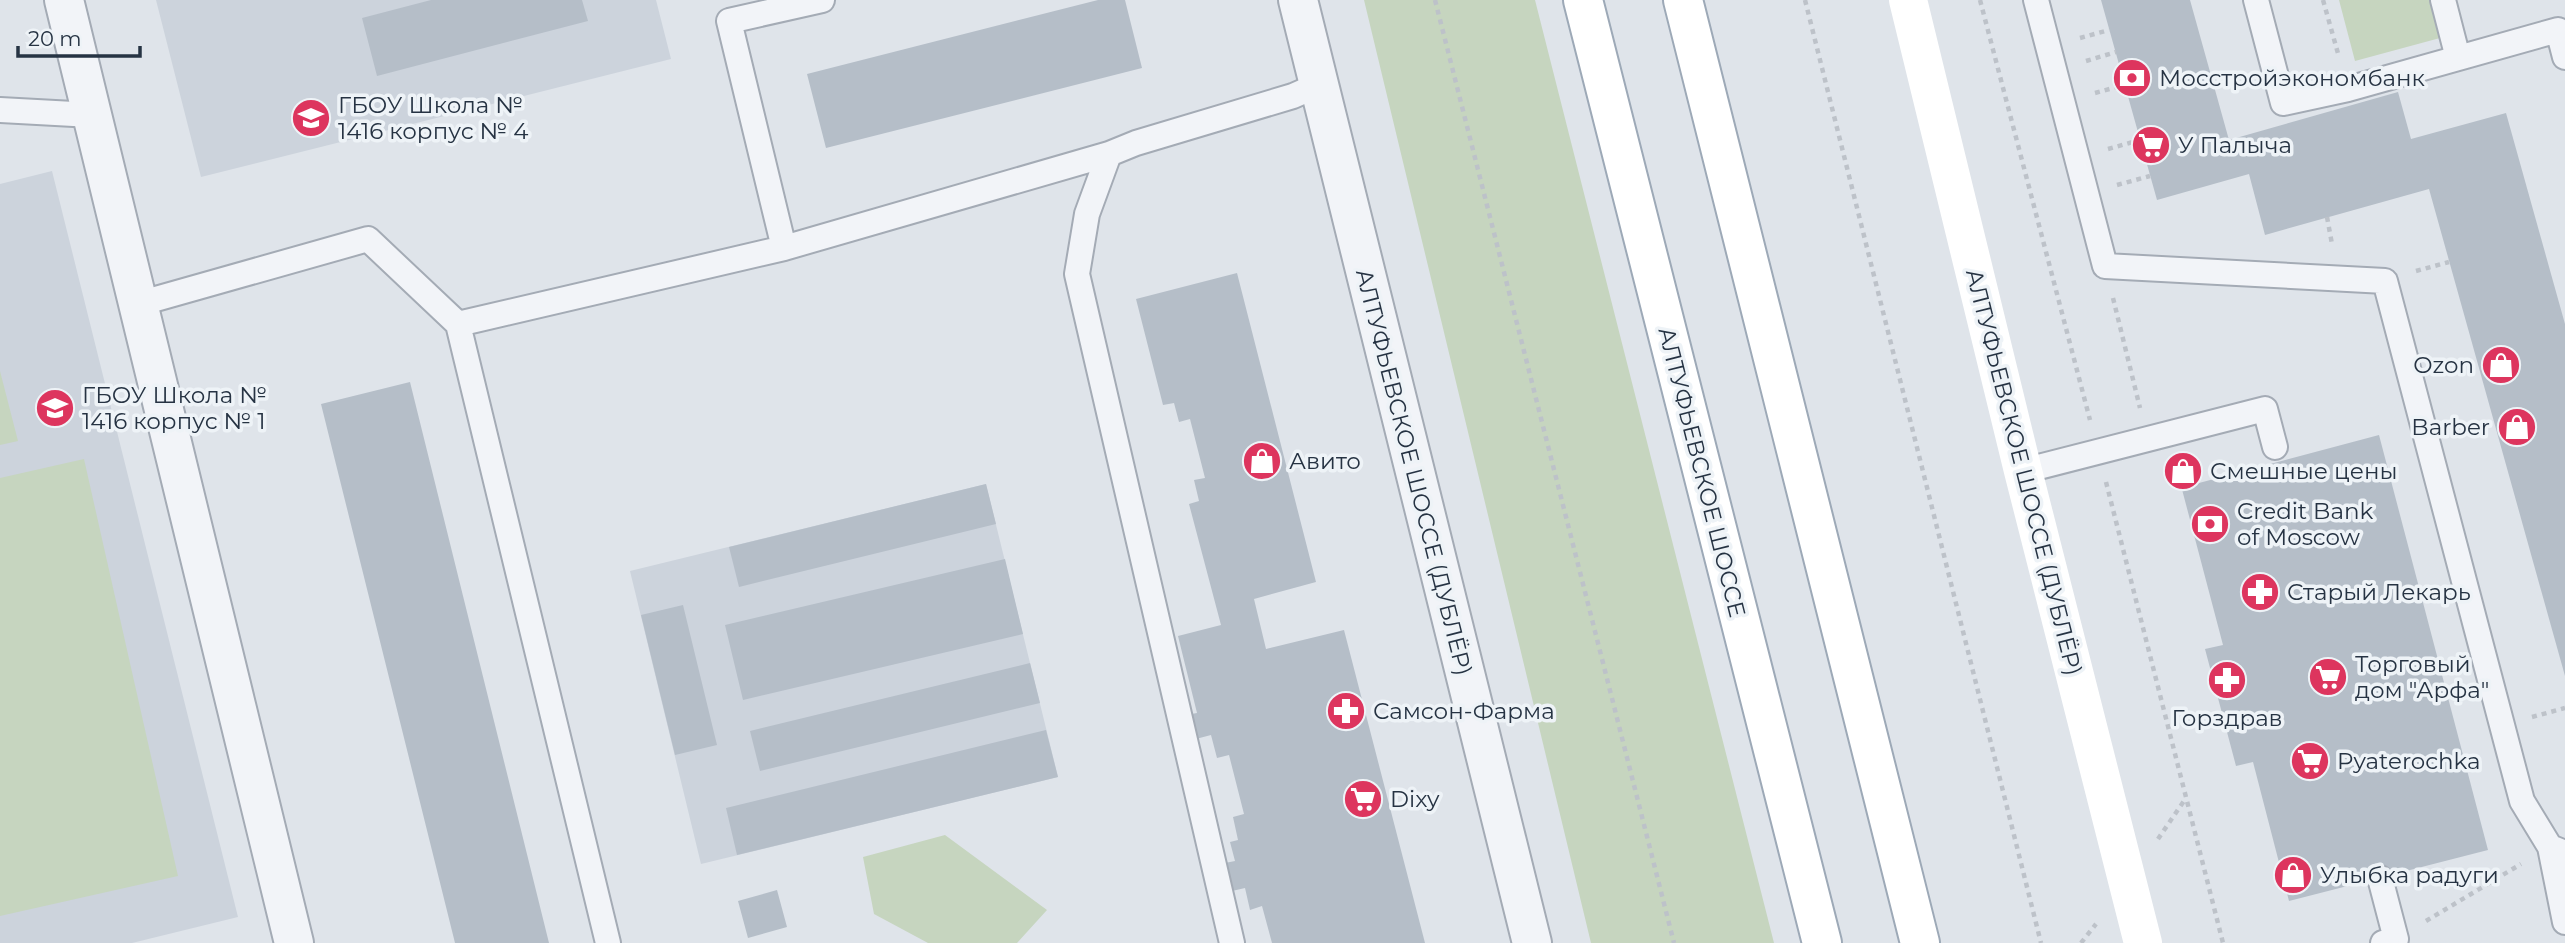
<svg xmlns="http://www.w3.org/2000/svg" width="2565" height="943" font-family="Montserrat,sans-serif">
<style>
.built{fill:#ccd3dc}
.green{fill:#c6d5bf}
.building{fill:#b5bec8}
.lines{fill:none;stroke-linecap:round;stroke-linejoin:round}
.service-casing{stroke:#a4abb5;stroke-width:28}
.minor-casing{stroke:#a4abb5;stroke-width:42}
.tertiary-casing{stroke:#a4abb5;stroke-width:42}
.primary-casing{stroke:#9da9b7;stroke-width:42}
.path{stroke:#bdc2c9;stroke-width:4.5;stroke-dasharray:5 5;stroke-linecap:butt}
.service{stroke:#f2f4f8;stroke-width:24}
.minor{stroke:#f2f4f8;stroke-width:38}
.tertiary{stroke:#f2f4f8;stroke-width:38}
.secondary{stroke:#fff;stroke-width:38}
.primary{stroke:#fff;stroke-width:38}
.labels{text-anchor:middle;stroke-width:7;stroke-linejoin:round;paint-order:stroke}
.poi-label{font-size:23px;fill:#263343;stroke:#eef3f7;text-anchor:start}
.street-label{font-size:23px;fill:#263343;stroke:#eef3f7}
</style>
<rect width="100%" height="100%" fill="#dfe4ea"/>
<path class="built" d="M156 0H656L671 59 201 177Z
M52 171 238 917 132 943H0V184Z
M986 484 1058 777 701 864 630 571Z"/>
<path class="green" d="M1364 0H1535L1774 943H1591Z
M2339 0H2430L2440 38 2355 61Z
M0 371 18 441 0 445Z
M84 459 178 876 0 916V478Z
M945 835 1047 910 1017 943H928L874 914 863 857Z"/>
<path class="building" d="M431 0H582L588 21 377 76 362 18Z
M1098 0H1125L1142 68 826 148 807 74Z
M2101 0H2190L2229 140 2398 92 2411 139 2506 113 2565 324V676L2429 189 2265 235 2249 174 2157 200Z
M1237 273 1316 582 1254 599 1266 649 1344 630 1425 943H1272L1262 906 1250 910 1245 888 1232 891 1225 863 1235 861 1230 842 1238 840 1233 817 1244 814 1229 755 1217 758 1211 735 1192 740 1186 715 1197 713 1178 636 1221 625 1189 504 1199 501 1194 480 1205 478 1190 419 1179 422 1174 403 1163 405 1136 299Z
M410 382 549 943H455L321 404Z
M2379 435 2488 850 2289 901 2253 762 2236 766 2205 649 2223 645 2174 459 2192 454 2199 483Z
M986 484 996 524 739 587 729 547Z
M1005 559 1023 634 743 700 725 625Z
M683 605 717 745 675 755 641 615Z
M1030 663 1040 703 760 771 750 731Z
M1046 730 1058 777 737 855 726 808Z
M777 890 787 927 748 938 738 901Z"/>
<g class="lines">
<g class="service-casing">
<path id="service" d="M2036 0 2105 266 2385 281 2522 801 2550 847 2565 853
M2256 0 2283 103 2348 89 2558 30 2565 57
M2443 0 2458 58
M0 110 92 115
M1109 154 1087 214 1077 274 1232 943
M784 248 729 21 822 0
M138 304 368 239 458 324 784 248 1109 154 1136 143 1293 96 1318 85
M458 324 608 943
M2023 471 2265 409 2275 447
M2550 847 2565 922
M2380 878 2396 939 2383 943"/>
</g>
<g class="minor-casing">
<path id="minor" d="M64 0 294 943"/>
</g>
<g class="tertiary-casing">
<path id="tertiary" d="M1298 0 1532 943"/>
</g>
<g class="primary-casing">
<path id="primary" d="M1583 0 1822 943
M1683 0 1920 943"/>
</g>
<path class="path" d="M1435 0 1674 943
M1805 0 2041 943
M1980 0 2090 420
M2323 0 2339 57
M2080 38 2109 30
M2086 61 2116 52
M2095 93 2124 85
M2108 149 2140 140
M2117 185 2150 176
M2327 217 2332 244
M2416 271 2449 262
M2113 298 2140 408
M2106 482 2223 943
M2532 717 2565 708
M2158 839 2186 798
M2426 921 2521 864
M2081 943 2096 924"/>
<use href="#service" class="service"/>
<use href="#minor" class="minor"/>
<use href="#tertiary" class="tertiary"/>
<path class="secondary" d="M1908 0 2023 471 2143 943"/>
<use href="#primary" class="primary"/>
</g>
<defs>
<g id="bank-disc" transform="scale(2.0125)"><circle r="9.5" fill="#dd355e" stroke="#eef3f7"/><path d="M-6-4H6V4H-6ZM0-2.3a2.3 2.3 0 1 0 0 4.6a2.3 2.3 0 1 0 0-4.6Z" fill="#fff"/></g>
<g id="school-disc" transform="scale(2.0125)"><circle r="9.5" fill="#dd355e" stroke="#eef3f7"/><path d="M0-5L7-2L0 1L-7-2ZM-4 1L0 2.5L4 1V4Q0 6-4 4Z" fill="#fff"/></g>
<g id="supermarket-disc" transform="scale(2.0125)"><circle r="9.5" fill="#dd355e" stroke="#eef3f7"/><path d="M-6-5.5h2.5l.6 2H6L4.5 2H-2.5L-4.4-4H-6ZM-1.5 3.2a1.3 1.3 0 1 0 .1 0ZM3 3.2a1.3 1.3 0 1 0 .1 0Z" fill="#fff"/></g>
<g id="shop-disc" transform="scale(2.0125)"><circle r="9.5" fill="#dd355e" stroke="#eef3f7"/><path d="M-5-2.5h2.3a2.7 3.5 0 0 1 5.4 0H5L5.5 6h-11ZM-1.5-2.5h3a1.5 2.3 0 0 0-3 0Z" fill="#fff"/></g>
<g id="pharmacy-disc" transform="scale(2.0125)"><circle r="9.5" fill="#dd355e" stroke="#eef3f7"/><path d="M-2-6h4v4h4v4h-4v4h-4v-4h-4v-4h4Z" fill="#fff"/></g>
</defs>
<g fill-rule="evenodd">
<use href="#bank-disc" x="2132" y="78"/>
<use href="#school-disc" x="311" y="118"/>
<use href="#supermarket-disc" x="2151" y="145"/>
<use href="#shop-disc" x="2501" y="365"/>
<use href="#school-disc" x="55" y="408"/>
<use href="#shop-disc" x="2517" y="427"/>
<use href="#shop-disc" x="1262" y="461"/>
<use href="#shop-disc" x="2183" y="471"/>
<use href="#bank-disc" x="2210" y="524"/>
<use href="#pharmacy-disc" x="2260" y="592"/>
<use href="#supermarket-disc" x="2328" y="677"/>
<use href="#pharmacy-disc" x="2227" y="680"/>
<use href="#pharmacy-disc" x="1346" y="711"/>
<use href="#supermarket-disc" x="2310" y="761"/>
<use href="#supermarket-disc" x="1363" y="799"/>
<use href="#shop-disc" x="2293" y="875"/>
</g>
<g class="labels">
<g class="poi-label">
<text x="2159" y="86">Мосстройэкономбанк</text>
<text x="338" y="113">ГБОУ Школа №<tspan x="338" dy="26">1416 корпус № 4</tspan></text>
<text x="2178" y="153">У Палыча</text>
<text x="2474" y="373" text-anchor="end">Ozon</text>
<text x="82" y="403">ГБОУ Школа №<tspan x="82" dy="26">1416 корпус № 1</tspan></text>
<text x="2490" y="435" text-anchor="end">Barber</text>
<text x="1289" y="469">Авито</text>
<text x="2210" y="479">Смешные цены</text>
<text x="2237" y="519">Credit Bank<tspan x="2237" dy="26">of Moscow</tspan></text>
<text x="2287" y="600">Старый Лекарь</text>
<text x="2355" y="672">Торговый<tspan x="2355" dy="26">дом "Арфа"</tspan></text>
<text x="1373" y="719">Самсон-Фарма</text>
<text x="2227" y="726" text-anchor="middle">Горздрав</text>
<text x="2337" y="769">Pyaterochka</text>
<text x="1390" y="807">Dixy</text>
<text x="2320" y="883">Улыбка радуги</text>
</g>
<g class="street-label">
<text transform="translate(1414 472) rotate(76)" y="8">АЛТУФЬЕВСКОЕ ШОССЕ (ДУБЛЁР)</text>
<text transform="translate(1702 472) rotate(76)" y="8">АЛТУФЬЕВСКОЕ ШОССЕ</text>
<text transform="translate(2024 472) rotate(76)" y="8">АЛТУФЬЕВСКОЕ ШОССЕ (ДУБЛЁР)</text>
</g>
</g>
<path d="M18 46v10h122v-10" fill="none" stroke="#263343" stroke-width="3.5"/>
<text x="28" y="46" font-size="21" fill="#263343" stroke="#eef3f7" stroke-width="5" paint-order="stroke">20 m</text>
</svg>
